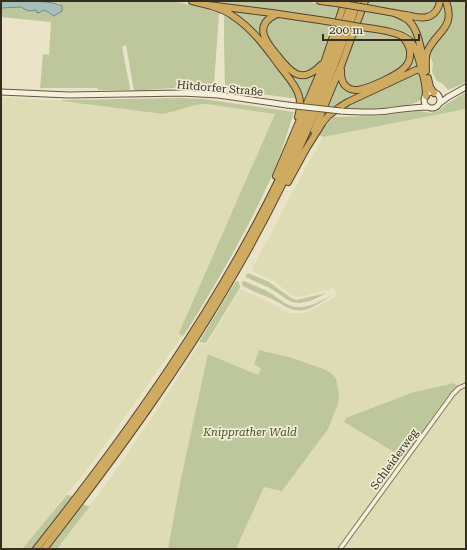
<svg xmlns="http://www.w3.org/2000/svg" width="467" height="550" font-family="'Roboto Serif',serif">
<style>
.farmland{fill:#dedcb5}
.green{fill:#bec79c}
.water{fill:#a8beba;stroke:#6f8b87}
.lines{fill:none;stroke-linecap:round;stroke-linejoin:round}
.street-casing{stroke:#83765e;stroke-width:5.5}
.secondary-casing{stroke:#655741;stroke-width:7}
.highway-casing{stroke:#524432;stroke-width:8}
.street{stroke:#f5f0da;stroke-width:3.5}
.secondary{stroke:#f5f0da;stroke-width:5}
.highway{stroke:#cfaa61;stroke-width:6}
.secondary-bridge-casing{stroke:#655741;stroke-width:7;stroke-linecap:butt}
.highway-bridge-casing{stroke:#524432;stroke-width:8;stroke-linecap:butt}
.secondary-bridge{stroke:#f5f0da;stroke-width:5}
.highway-bridge{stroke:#cfaa61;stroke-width:6}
.labels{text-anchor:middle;stroke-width:3.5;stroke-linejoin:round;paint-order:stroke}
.street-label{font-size:11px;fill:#352d20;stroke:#f2edd6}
.park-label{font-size:11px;font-style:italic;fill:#425029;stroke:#f2edd6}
</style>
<rect width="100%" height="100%" fill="#eae3c7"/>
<path class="farmland" d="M1 97 62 101 163 114 195 105 206 104 275 114 179 333 182 336 92 463 22 549H1Z
M466 109V549H236L264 487 339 393 336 379 331 373 324 369 289 357 260 350 261 369 258 375 209 354 180 483 168 549H57L90 506 117 469 167 395 199 344 206 345 210 339 241 289 290 313H305L337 296 334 288 299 297 292 295 274 281 252 271 254 265 298 182 323 137Z"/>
<path class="green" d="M32 1H171L193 5 219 13 214 85 212 88H171L134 91 126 45 122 47 130 88 129 90H98L97 88H40L43 54 49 55 51 22 1 17V8L21 7 28 11C35 10 45 7 50 14L62 6 59 3Z
M200 1H304L341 7 336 20Z
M367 1H438L436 9 424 16 366 6Z
M442 1H444L446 6V22L425 53 406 17 424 21 425 19Z
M449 1H466V82L458 86 448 90 443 84 437 81 432 72 433 63 429 54 433 46 446 30Z
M225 8 273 14 262 35 296 75 318 70 305 104H302L285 71Z
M365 10C381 13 405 14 413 31 417 37 418 48 420 55L413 42 359 25Z
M224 12 244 26 289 80 298 99 226 89 225 87 224 44Z
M279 16 335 25 320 63 316 68 304 74 293 70 267 40 264 31 270 19Z
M358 29 391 35 400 39 404 43 406 47 407 58 400 70 374 83 355 89 345 83 342 73 345 64Z
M412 45 420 66 336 107H327L339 77 351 90 403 71Z
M416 71 420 73C422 80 426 90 423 97 415 111 355 109 340 108Z
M466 92V109L323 137 318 135 333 117 377 116 420 111 430 113 438 111 445 105Z
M180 98 203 99 294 112C287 134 280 157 271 178 246 233 216 284 184 335L182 336 179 333 275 114 206 104 195 105 171 112 163 114 62 101 63 100Z
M248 273 269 282 291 298 297 300 326 293 325 294 310 301 300 303 291 302 270 288 245 277Z
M236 281 239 282 240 288 206 343 199 342Z
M244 281C253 285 263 289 272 294 281 300 290 309 302 307 313 306 322 300 331 296 327 299 323 301 318 304 296 317 290 308 270 298 260 294 251 291 242 285V282Z
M259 350 289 357 324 369 331 373 336 379 339 393 338 404 328 429 282 491 264 487 236 549H168L180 483 208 354 258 375 261 369 254 364Z
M454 383 457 386 449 395 404 458 344 422 346 418 411 393Z
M67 495 74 496 33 549H22Z
M83 504 87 506H90L57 549H48Z"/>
<path class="water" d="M1 1C14 1 53 0 62 6V11L54 16C50 14 48 11 43 10L41 12 37 13 36 10 28 11 21 7 1 8Z"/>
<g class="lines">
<g class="street-casing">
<path id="street" d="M340 549 453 394 459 388 466 385"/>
</g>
<g class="secondary-casing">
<path id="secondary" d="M1 92 69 95 182 93 218 95 287 105
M424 100a8 8 0 1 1 16 0a8 8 0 1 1-16 0Z
M440 103 448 97 466 87
M341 111C356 112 372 113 388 111 402 109 415 107 428 107"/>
</g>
<g class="highway-casing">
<path id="highway" d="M192 1 208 5 272 13 326 21
M320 1 336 3
M208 5C217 8 226 10 233 16 253 29 267 49 281 68 288 77 296 85 299 96 301 103 300 110 298 117
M366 8C379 10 392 13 406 15 412 16 421 19 427 17 435 15 439 8 440 1
M394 13C399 15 404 17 408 20 419 30 420 48 424 61
M277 14C253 25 265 41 277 55 291 73 302 85 321 65
M360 27C374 29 401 31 411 42 417 49 419 59 421 68 424 77 426 86 426 96
M341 70C341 76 341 83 347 87 350 90 354 90 358 90 369 88 399 75 405 67 408 64 410 59 410 55 411 47 406 41 402 36
M426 71C426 64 425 58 427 52 436 31 456 29 446 1
M428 78 430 87 434 93
M314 131 341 66 365 1
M276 176 324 63 345 1
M288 182 306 149 323 122 329 115 340 107 348 102 410 73 416 70H419L423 73
M36 549C129 432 216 310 281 175 308 119 332 60 352 1
M44 549C113 460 180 369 236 271 286 185 326 94 358 1"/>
</g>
<use href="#street" class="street"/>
<use href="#secondary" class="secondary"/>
<use href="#highway" class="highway"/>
<g class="secondary-bridge-casing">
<path id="secondary-bridge" d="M287 105 341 111"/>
</g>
<g class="highway-bridge-casing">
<path id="highway-bridge" d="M336 3 366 8
M326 21 360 27"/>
</g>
<use href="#secondary-bridge" class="secondary-bridge"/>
<use href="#highway-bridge" class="highway-bridge"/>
</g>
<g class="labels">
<g class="street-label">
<text transform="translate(220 88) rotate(5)" y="4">Hitdorfer Straße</text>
<text transform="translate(394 459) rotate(-54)" y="4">Schleiderweg</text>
</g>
<g class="park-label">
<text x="250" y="436">Knipprather Wald</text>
</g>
</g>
<rect width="467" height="550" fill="none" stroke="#352d20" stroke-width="4"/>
<path d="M323 34v6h96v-6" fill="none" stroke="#352d20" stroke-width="2"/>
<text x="329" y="34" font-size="12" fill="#352d20" stroke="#f2edd6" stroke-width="3" paint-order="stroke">200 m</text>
</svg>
